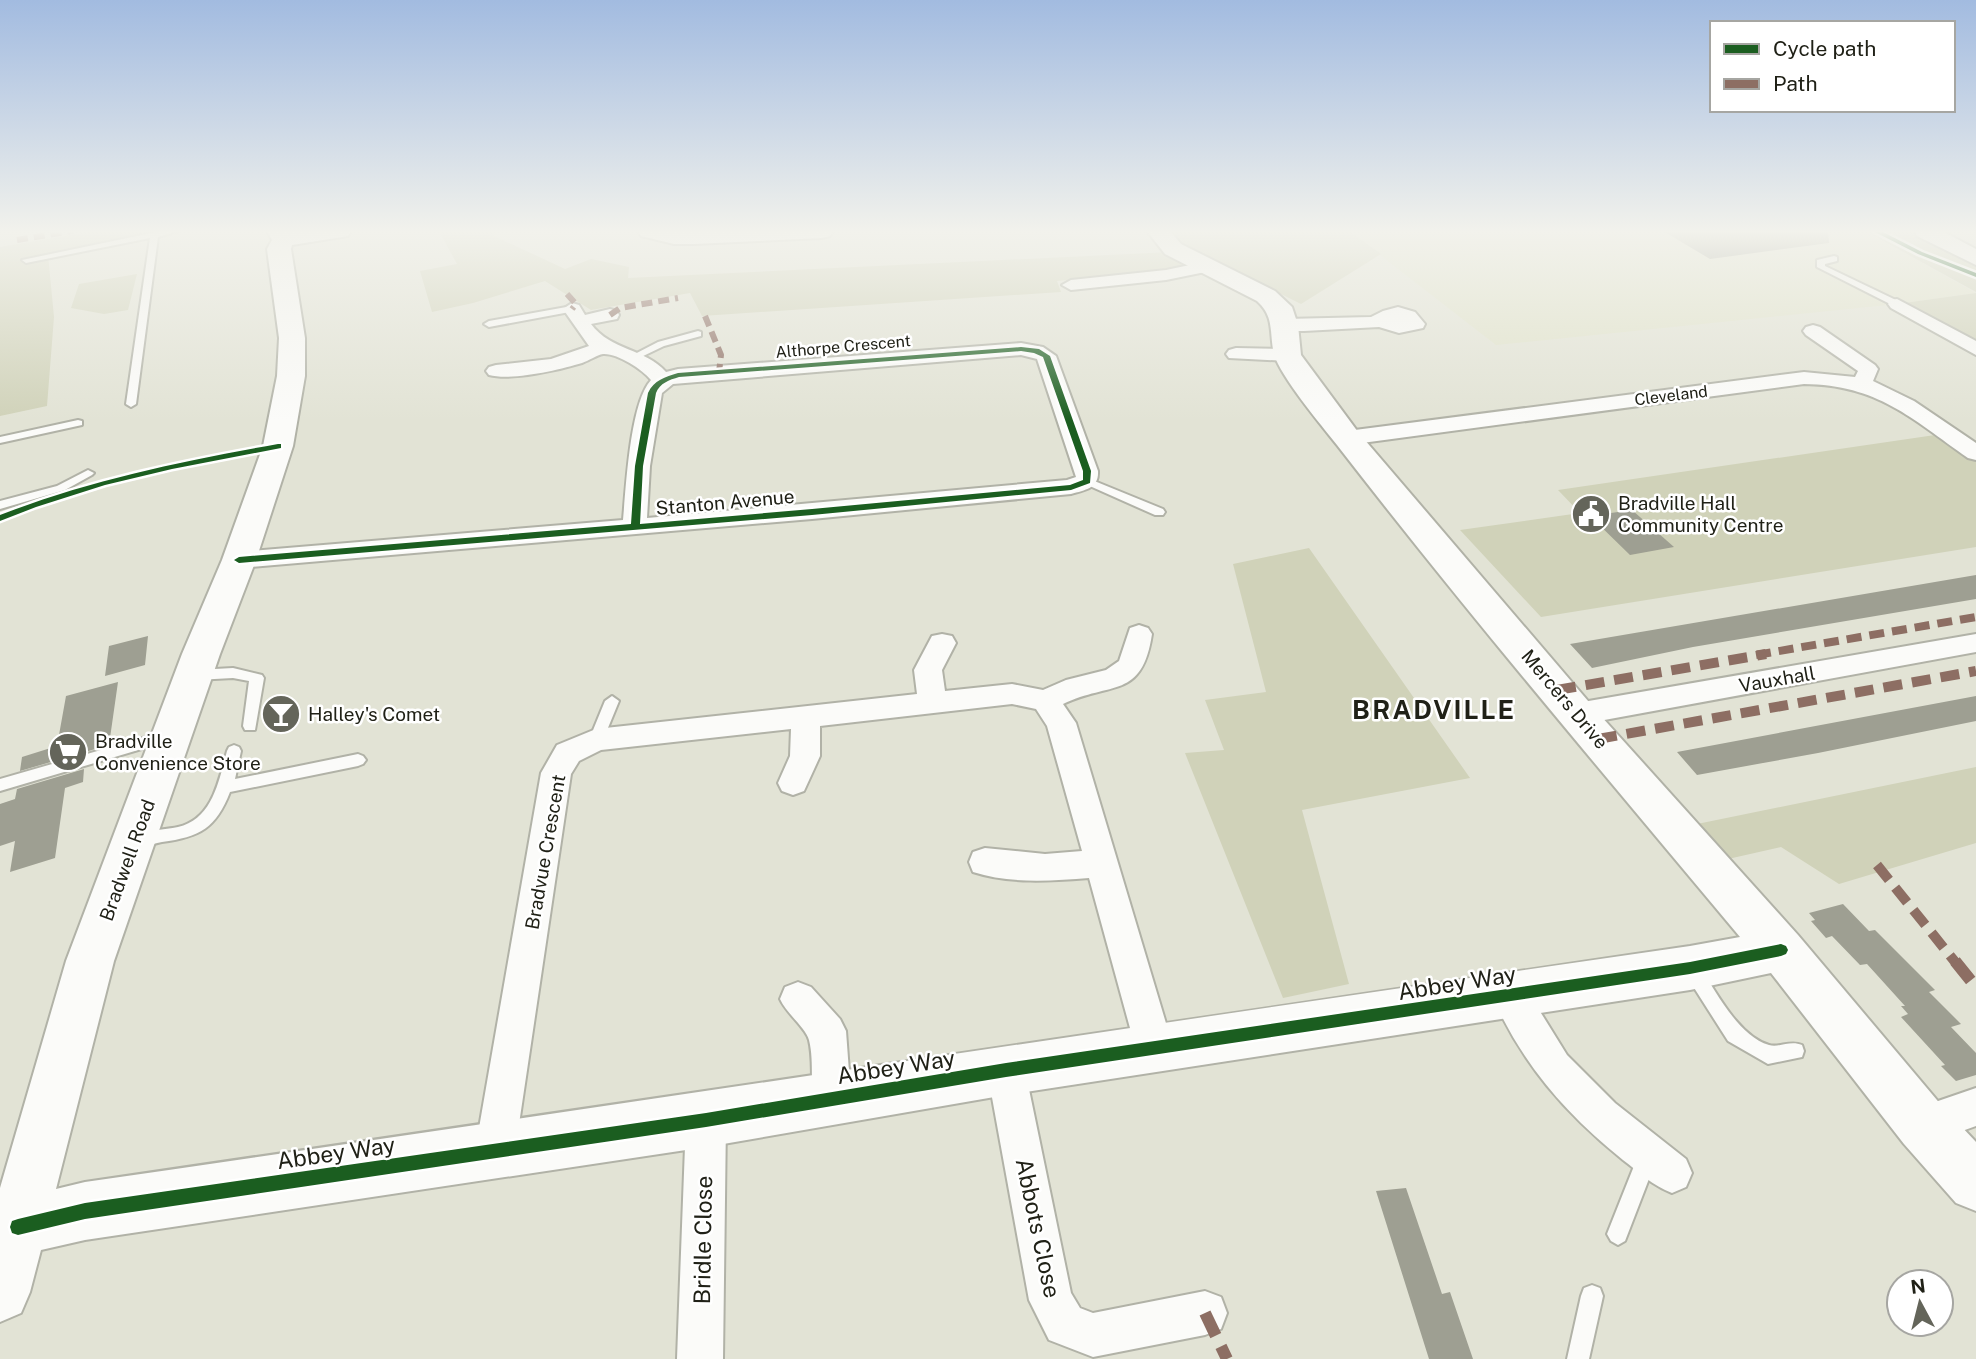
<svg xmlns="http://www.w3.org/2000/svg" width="1976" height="1359" font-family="'Public Sans',sans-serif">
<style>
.built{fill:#e0e2ca}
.green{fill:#d0d2b9}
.building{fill:#9e9f92}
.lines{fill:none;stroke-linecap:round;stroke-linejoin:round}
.lane-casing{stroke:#b1b2a7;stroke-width:4}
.street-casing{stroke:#b1b2a7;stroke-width:4}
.secondary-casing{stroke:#b1b2a7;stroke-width:4}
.lane{fill:#fbfbf9;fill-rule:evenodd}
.street{fill:#fbfbf9;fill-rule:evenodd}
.secondary{fill:#fbfbf9;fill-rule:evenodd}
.quiet-far3{stroke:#8d6e63;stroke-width:6;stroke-dasharray:11 6;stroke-linecap:butt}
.quiet-far2{stroke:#8d6e63;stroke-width:8;stroke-dasharray:15 8;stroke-linecap:butt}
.quiet-far1{stroke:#8d6e63;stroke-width:10;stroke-dasharray:19 10;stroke-linecap:butt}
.quiet{stroke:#8d6e63;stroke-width:12;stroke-dasharray:25 12;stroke-linecap:butt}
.cycleway-casing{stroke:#fff;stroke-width:5}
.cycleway{fill:#1b5e20;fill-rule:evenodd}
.labels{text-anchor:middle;stroke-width:5;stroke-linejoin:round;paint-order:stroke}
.far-street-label{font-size:16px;fill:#202117;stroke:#fff}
.street-label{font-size:19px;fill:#202117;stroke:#fff}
.poi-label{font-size:19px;fill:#202117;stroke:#fff;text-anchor:start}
.near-street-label{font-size:23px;fill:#202117;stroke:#fff}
.district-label{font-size:26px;font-weight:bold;letter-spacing:2px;fill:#202117;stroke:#fff}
</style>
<rect width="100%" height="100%" fill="#e2e3d5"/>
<path class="built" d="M1349 231H1865L1976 293 1897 304 1496 345Z"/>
<path class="green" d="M95 231H149L150 235 48 255 54 317 47 406 0 416V247Z
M439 231H500L492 235 565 269 591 259 629 267 628 278 1171 252 1193 267 1057 281 1061 292 702 316 690 293 591 310 545 281 473 303 432 312 420 271 457 264Z
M1172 231H1349L1381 254 1301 304 1181 244Z
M1865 231H1925L1976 258V292Z
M137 274 128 310 104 314 71 308 79 284Z
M1976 293V349L1897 304Z
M1935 435 1976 462V547L1541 617 1460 530 1580 513 1558 490Z
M1309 548 1470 778 1302 810 1349 984 1283 998 1185 753 1224 750 1205 700 1266 692 1233 564Z
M1976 767V843L1839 884 1781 847 1728 859 1697 824Z"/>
<path class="building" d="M1663 231H1828L1829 243 1710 259Z
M1632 510 1674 547 1630 555 1590 516Z
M1976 575V599L1693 647 1592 668 1570 644Z
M148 636 145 665 105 676 109 646Z
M118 682 109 745 20 771 22 757 57 746 66 696Z
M1976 696V721L1818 753 1697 775 1677 752Z
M84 769 83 782 65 788 55 858 10 872 15 841 0 846V804L15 799 17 789Z
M1843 904 1869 931 1875 930 1935 990 1929 992 1961 1024 1951 1027 1976 1053V1075L1956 1081 1941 1066 1945 1065 1901 1017 1908 1014 1901 1006H1905L1867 964 1860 965 1832 936 1826 938 1811 921 1815 920 1809 913Z
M1406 1188 1442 1294 1450 1292 1473 1359H1429L1376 1191Z"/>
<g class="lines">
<g class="lane-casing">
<path id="lane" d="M161 231H178L158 237 136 404 131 407 126 404 150 238 26 263 22 260Z
M1834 256 1837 257V261L1825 264V266L1900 302V306H1894L1817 267V260Z
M572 306 575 307V311L489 327 484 324 489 321Z
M698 331 701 332V336L664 346 639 358 631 356 658 342Z
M78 420 82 421V425L0 443V437Z
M88 470 94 473 92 475 65 490 0 509V501L57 486Z
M1087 478 1163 509 1165 512 1163 515H1155L1083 483V479Z
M233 668 262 675 264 678 255 730H245L243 726 249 681 233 678 196 680 189 675 196 670Z
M612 696 619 701 603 740 601 744H591L589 740 605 701Z
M167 731 172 732 174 736 172 740 0 791V779Z
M234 745 239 747 241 751 235 779 358 754 363 756 366 760 363 764 358 766 230 792C216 828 200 837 162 842 153 844 143 847 134 844L132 839 134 834C148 830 164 830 178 827 213 819 219 780 227 751L229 747Z
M1693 964 1699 966C1716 991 1738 1036 1769 1045 1779 1048 1790 1040 1802 1045L1804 1051 1802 1057 1768 1064 1728 1041 1684 972 1687 966Z
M1647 1148 1654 1151 1657 1158 1625 1241 1618 1245 1611 1241 1607 1234 1640 1151Z
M1592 1285 1600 1288 1603 1296 1589 1359H1567L1581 1296 1584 1288Z"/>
</g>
<g class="street-casing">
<path id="street" d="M1209 261 1218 266 1215 270 1166 280 1071 290 1062 285 1071 280 1166 270Z
M1897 299 1976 341V355L1891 308 1888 304 1891 300Z
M572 303 579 305 585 315 610 309 617 311 619 315 617 319 591 324C611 351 645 348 666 372L678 369 1021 343 1043 347 1056 356 1098 471C1099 488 1086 490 1071 494L812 519 239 568 230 566 227 560 230 554 239 552 623 520C626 487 630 403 651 380 642 369 617 353 603 354 597 355 588 361 582 363 559 370 512 381 489 375L486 371 489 367 496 365 551 359 589 346 563 309ZM1021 355 1037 359 1076 477 1067 480 647 518 650 466 662 393 673 384Z
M1398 307 1415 312 1425 324 1423 328 1399 333 1379 327 1304 331H1285L1276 325 1285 319 1371 317 1383 311Z
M1813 325 1820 327 1875 365 1878 369 1873 381 1914 401 1976 443V460L1968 458C1911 418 1878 385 1804 384L1347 445 1339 443 1336 438 1339 433 1347 431 1804 372 1855 377 1858 371 1806 335 1803 331 1806 327Z
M1236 348 1288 349 1298 355 1288 361 1229 358 1226 354 1229 350Z
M1139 625 1148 628 1152 634C1142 700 1111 681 1063 704L1076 723 1174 1050 1168 1063 1155 1068 1142 1063 1136 1050 1089 878C1051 881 1010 884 973 872L969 862 973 852 985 848 1045 854 1082 851 1047 726 1036 709 1012 704 820 726V756L804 791 793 795 782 791 778 783 790 756 791 729 601 750 579 761 571 774 515 1151 509 1165 495 1171 481 1165 475 1151 541 773 557 745 596 729 917 694 914 670 932 636 942 634 952 636 956 643 942 670 945 691 1012 684 1043 690 1066 680 1106 670 1119 661 1130 628Z
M1976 634V652L1577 725 1567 721 1563 714 1567 707 1577 703Z
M1510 979 1523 984 1567 1055 1615 1103 1686 1159 1692 1173 1686 1187 1672 1193C1653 1186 1639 1172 1623 1160 1565 1113 1523 1065 1492 996L1497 984Z
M798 982 811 987 840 1019 846 1031 851 1099 846 1112 832 1118 818 1112C808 1089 815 1064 809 1040 806 1028 786 1013 780 999L785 987Z
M1006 1052 1019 1057 1025 1070 1071 1293 1080 1308 1093 1313 1205 1291 1221 1297 1227 1313 1221 1329 1205 1335 1093 1357 1049 1340 1029 1300 987 1070 993 1057Z
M1976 1088V1126L1923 1145 1909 1139 1903 1125 1909 1111Z
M706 1100 720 1106 726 1120 723 1359H677L686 1120 692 1106Z"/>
</g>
<g class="secondary-casing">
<path id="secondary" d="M267 231H351L348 236 292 245 291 249 305 338V376L293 446 256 560 220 654 114 961 56 1189 85 1182C620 1105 1155 1023 1690 946L1740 937C1604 774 1467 613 1337 445 1322 426 1280 376 1274 354 1269 333 1275 317 1257 301L1165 254 1147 231H1170L1181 244 1275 291 1292 307 1298 325 1301 355 1358 432 1600 715 1798 935 1942 1106 1976 1142V1211L1956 1203 1904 1144 1771 973 1690 990 1006 1095 706 1147 85 1240 41 1250 30 1292 21 1313 0 1322V1188L66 961 182 654 222 560 263 446 277 376 279 338 267 249 272 240Z
M638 231H833L830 236 822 238 694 244H674L641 236Z
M1914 231H1942L1976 249V265L1917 236Z"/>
</g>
<use href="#lane" class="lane"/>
<use href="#street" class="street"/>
<use href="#secondary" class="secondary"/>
<path class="quiet-far3" d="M17 240 73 231
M567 294 576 304 572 309
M610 315 620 308 678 298
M705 316 721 355 719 372"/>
<path class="quiet-far2" d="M1756 655 1976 617"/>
<path class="quiet-far1" d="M1557 690 1766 654
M1598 739 1976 671
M1877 865 1956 963"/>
<path class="quiet" d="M1955 961 1976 987
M1205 1313 1227 1359"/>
<g class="cycleway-casing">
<path id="cycleway" d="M1873 231H1881L1922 252 1976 273V277L1918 254Z
M1021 347 1039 349 1050 356 1091 471 1090 483 1071 490 812 515 239 563 234 560 239 557 631 524 635 466 648 393C654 380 665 377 678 373ZM1021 351 1034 353 1043 357 1083 471V480L1070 485 812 509 640 524 643 466 656 393C660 383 669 380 679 377Z
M278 444H281V448L172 469 105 485 36 507 0 521V515C90 480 183 461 278 444Z
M1781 944 1786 946 1788 950 1786 954 1781 956 1690 974 1006 1077 706 1127 85 1219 18 1235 12 1233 10 1227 12 1221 18 1219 85 1203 706 1113 1006 1063 1690 962Z"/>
</g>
<use href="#cycleway" class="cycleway"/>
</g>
<linearGradient id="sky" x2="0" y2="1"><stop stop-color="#a2bbe0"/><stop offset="0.55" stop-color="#f2f2ec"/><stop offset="1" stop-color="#f2f2ec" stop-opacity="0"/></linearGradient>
<rect width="1976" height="421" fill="url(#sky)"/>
<defs>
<g id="civic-disc" transform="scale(2.0125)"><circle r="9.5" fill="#64655a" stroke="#fff"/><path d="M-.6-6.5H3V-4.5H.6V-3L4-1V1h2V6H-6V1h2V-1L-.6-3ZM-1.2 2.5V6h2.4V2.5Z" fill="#fff"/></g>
<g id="bar-disc" transform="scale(2.0125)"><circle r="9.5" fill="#64655a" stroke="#fff"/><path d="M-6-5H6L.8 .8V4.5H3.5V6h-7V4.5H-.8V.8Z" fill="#fff"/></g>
<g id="supermarket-disc" transform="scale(2.0125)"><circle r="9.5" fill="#64655a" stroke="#fff"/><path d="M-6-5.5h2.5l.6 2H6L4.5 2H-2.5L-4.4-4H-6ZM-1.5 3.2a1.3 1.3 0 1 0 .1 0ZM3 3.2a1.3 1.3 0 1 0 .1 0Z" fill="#fff"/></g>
</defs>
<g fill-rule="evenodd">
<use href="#civic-disc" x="1591" y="514"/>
<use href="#bar-disc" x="281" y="714"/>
<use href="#supermarket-disc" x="68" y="752"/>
</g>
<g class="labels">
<g class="far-street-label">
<text transform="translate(843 346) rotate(-5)" y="6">Althorpe Crescent</text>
<text transform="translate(1671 395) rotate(-7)" y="6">Cleveland</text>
</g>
<g class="street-label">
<text transform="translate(725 502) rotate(-5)" y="7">Stanton Avenue</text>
<text transform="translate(1777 679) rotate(-10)" y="7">Vauxhall</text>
<text transform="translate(1565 699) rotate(50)" y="7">Mercers Drive</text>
<text transform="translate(545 852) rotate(-80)" y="7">Bradvue Crescent</text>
<text transform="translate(127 860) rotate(-70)" y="7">Bradwell Road</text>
</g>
<g class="poi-label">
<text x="1618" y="510">Bradville Hall<tspan x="1618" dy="22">Community Centre</tspan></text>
<text x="308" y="721">Halley's Comet</text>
<text x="95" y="748">Bradville<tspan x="95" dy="22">Convenience Store</tspan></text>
</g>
<g class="near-street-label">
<text transform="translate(1457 983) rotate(-9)" y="8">Abbey Way</text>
<text transform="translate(896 1067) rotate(-9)" y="8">Abbey Way</text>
<text transform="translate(336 1153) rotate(-8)" y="8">Abbey Way</text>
<text transform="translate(1038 1228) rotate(78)" y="8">Abbots Close</text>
<text transform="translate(703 1240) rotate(-89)" y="8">Bridle Close</text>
</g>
<g class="district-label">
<text x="1434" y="719">BRADVILLE</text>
</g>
</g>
<rect x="1710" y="21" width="245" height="91" fill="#ffffff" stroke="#a6a6a2" stroke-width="2"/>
<rect x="1724" y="44" width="35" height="10" fill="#1b5e20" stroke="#a6a6a2" stroke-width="2"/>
<text x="1773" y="56" font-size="21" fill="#202117">Cycle path</text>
<rect x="1724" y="79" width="35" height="10" fill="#8d6e63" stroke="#a6a6a2" stroke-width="2"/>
<text x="1773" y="91" font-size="21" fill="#202117">Path</text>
<g transform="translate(1920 1303) rotate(353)"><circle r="33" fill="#ffffff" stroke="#a6a6a2" stroke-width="2"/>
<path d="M0-5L12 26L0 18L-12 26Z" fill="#64655a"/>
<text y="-10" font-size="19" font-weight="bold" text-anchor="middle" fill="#202117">N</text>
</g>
</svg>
